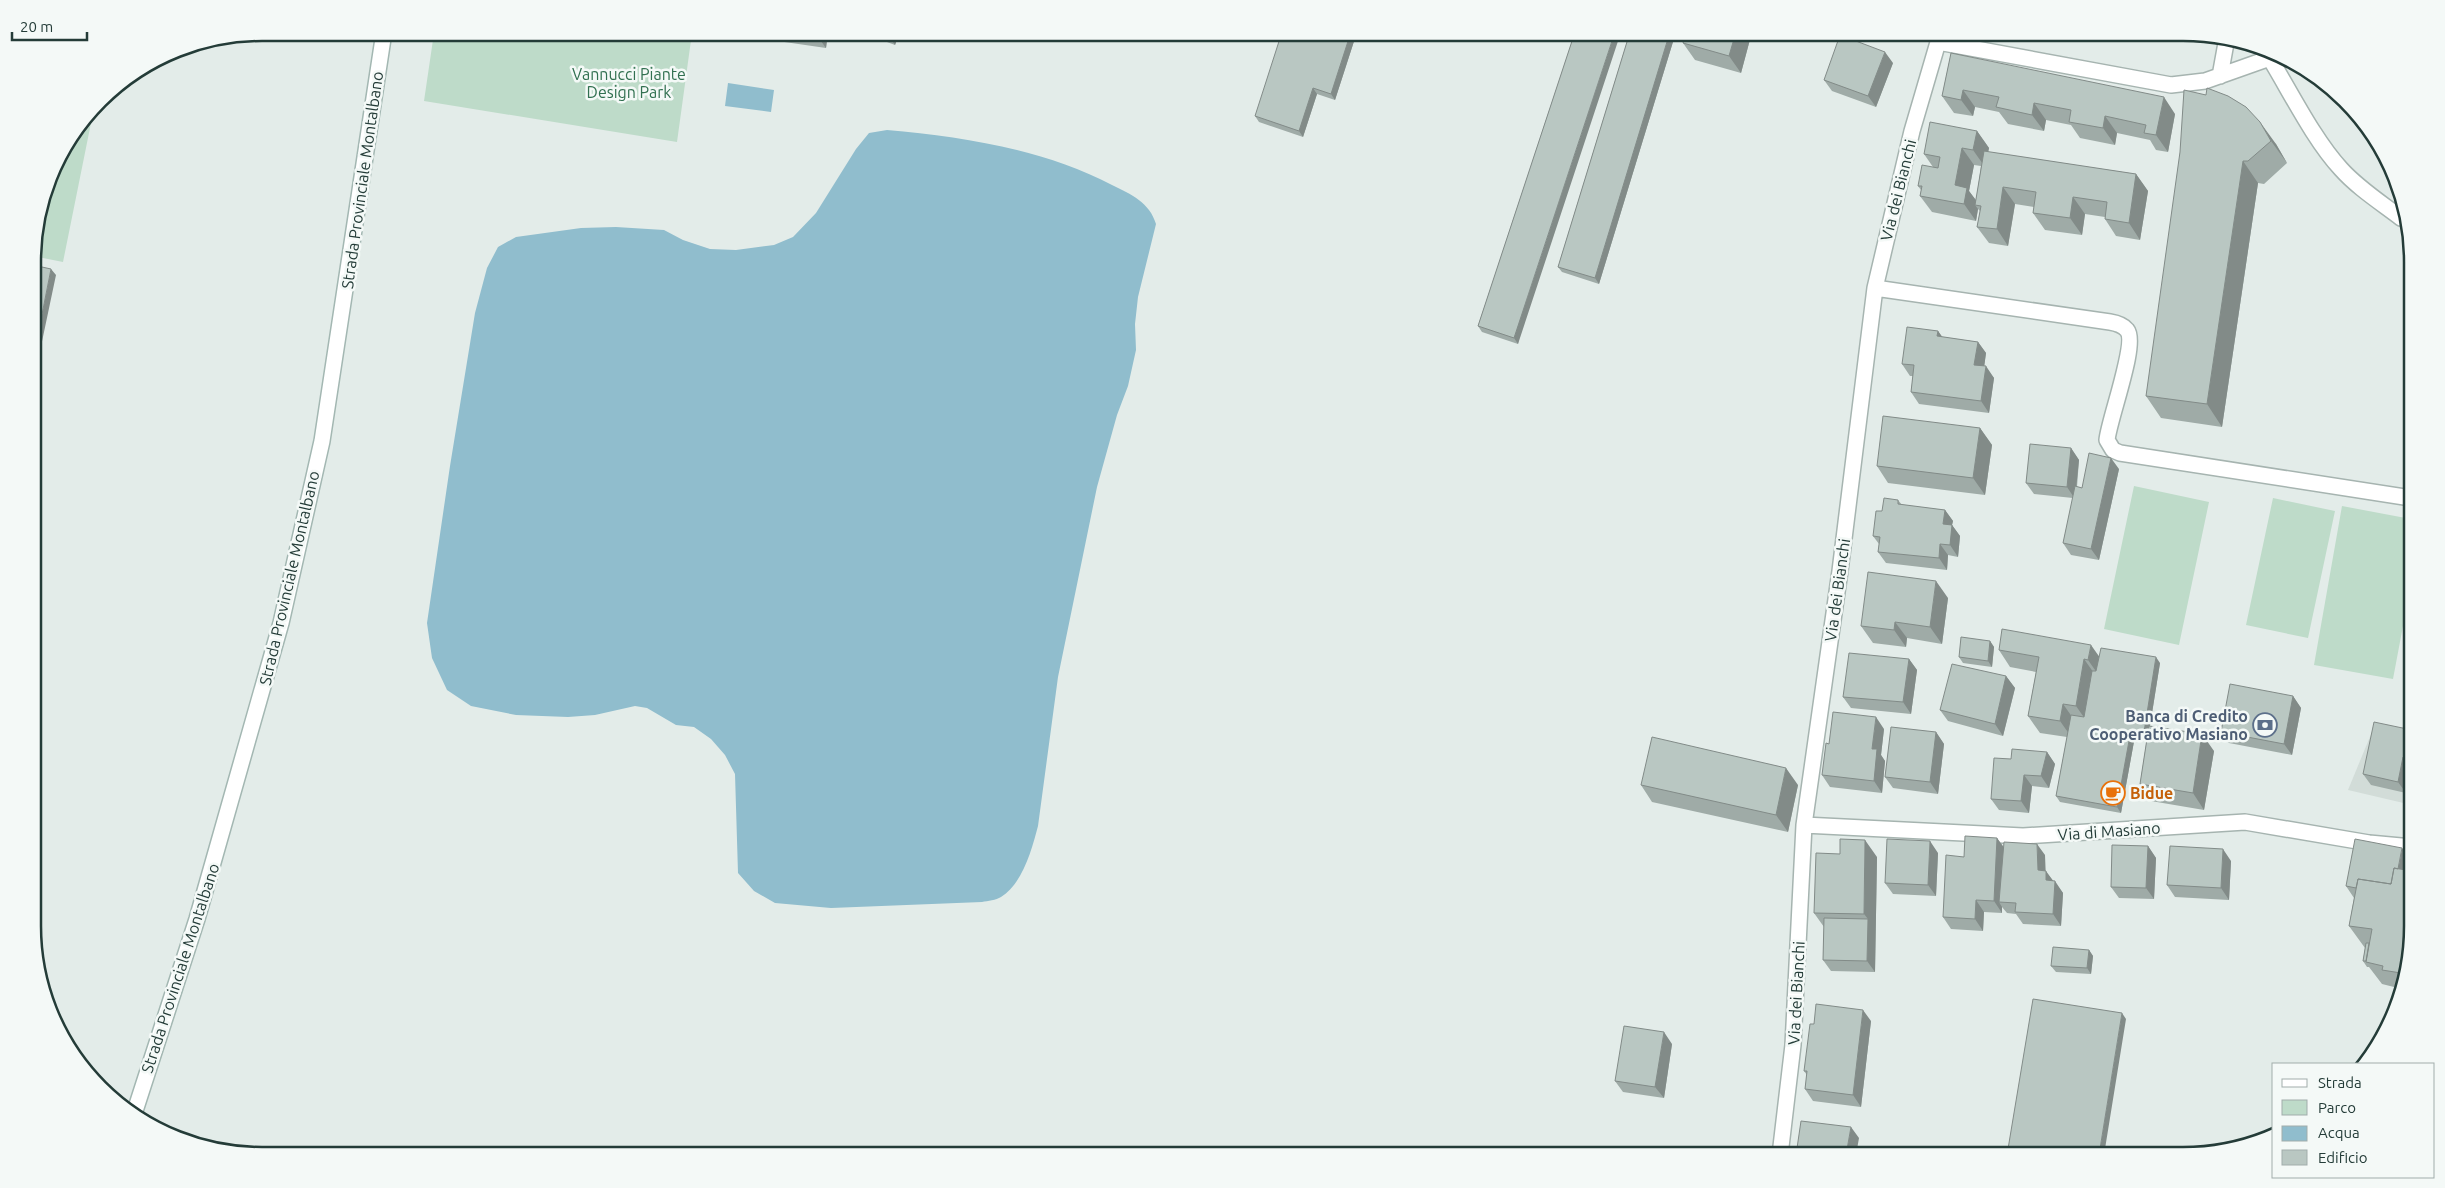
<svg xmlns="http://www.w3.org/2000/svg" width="2445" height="1188" font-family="Ubuntu,sans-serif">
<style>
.built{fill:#d2dcd8}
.green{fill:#bedbc9}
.water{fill:#90bdcd}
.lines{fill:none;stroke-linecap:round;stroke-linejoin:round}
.street-casing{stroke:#a6b4b0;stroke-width:18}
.secondary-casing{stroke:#a3b7b2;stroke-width:18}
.street{stroke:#fff;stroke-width:15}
.secondary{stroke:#fff;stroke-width:15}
.wall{fill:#9faba7;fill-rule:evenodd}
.shaded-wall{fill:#828b88}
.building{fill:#b9c7c2;stroke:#828b88}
.labels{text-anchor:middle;stroke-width:5;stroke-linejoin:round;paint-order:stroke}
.park-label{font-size:16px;fill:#317050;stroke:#f4f9f7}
.street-label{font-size:16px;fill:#243c38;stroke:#f4f9f7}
.service-label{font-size:16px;font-weight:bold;fill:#4e5e75;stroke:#f4f9f7;text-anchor:end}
.food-label{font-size:16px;font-weight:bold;fill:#c56008;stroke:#f4f9f7;text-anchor:start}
.rim{fill:none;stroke:#243c38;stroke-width:2.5}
</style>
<rect width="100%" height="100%" fill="#e3ece9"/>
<path class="built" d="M2374 727 2412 736V805L2348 790Z"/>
<path class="green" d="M434 33H692L677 142 424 101Z
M93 113 63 262 33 256V247L56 161Z
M2134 486 2209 502 2179 645 2104 629Z
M2273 498 2335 511 2308 638 2246 625Z
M2342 506 2411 519 2412 578 2393 679 2314 665Z"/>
<path class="water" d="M728 83 774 90 771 112 725 106Z
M887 130C964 137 1043 149 1112 185 1131 194 1150 203 1156 224L1138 297 1135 324 1136 350 1128 386 1117 415 1097 487 1058 677 1038 826C1032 849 1023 883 1001 897 996 900 988 901 982 902L831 908 775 903 754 891 738 873 735 774 725 755 711 739 694 727 676 725 647 708 635 706 595 715 568 717 516 715 471 706 447 690 432 658 427 623 450 466 475 313 487 268 498 247 516 237 581 228 616 227 664 230 683 240 710 249 736 250 774 245 793 237 816 213 856 149 869 133Z"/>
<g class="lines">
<g class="street-casing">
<path id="street" d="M1938 42 2171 85 2205 81 2270 58
M2266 52C2288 87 2313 139 2341 169 2358 188 2380 202 2401 218
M2220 76 2226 43
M1875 288 2110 322C2116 323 2123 325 2127 330 2138 343 2109 419 2107 440L2113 450 2120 453 2411 498
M1804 825 2023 836 2245 822 2369 843 2412 847
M1780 1155 1793 1045 1804 825 1840 571 1875 288 1912 131 1941 32"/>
</g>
<g class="secondary-casing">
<path id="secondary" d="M135 1111 197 919 281 623 322 441 384 32"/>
</g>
<use href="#street" class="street"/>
<use href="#secondary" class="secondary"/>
</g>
<path class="wall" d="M735 32H828L826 48 736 35Z
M860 32H900L895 45Z
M1357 32 1335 100 1317 94 1303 137 1259 122 1255 116Z
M1575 32 1518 344 1482 332 1478 326Z
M1630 32H1676L1599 284 1562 272 1558 267Z
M1686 32H1752L1741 73 1695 60 1683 43Z
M1788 32H1814L1811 41Z
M1951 53 2175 114 2168 152 2156 150 2150 140 2117 133 2115 145 2080 138 2071 125 2046 120 2044 131 2008 124 1999 112 1975 107 1973 116 1954 113 1942 96Z
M1893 63 1876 107 1832 91 1824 80Z
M2206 95 2276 144 2287 163 2264 184 2258 183 2222 427 2161 418 2146 396Z
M1977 131 1989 148 1988 152 2136 174 2148 191 2140 240 2116 236 2105 219V217L2085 214 2082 235 2045 230 2033 213 2034 207 2015 204 2008 246 1989 243 1977 227 1980 211 1978 209 1976 221 1932 212 1920 196 1921 190 1918 186 1933 167 1924 154ZM1974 165 1981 166 1976 201 1969 191Z
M1938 331 1942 337 1978 342 1986 353 1984 366 1994 378 1989 413 1919 404 1911 392 1913 376H1910L1902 364Z
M1980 428 1992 445 1985 495 1888 483 1877 466Z
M2071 448 2079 460 2077 487 2082 488 2119 469 2099 560 2071 555 2063 543 2073 498 2034 494 2026 483Z
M1898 500 1902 505 1945 510 1953 521 1952 525 1960 536 1958 557 1948 555 1947 570 1886 563 1878 552 1879 544 1873 536 1882 511Z
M1948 598 1942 644 1907 638 1906 647 1873 643 1861 626Z
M1990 641 1994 647 1992 667 1963 663 1959 657Z
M1999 650 2099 656 2160 663 2150 726 2214 751 2204 810 2151 801 2140 784 2147 738 2135 736 2121 813 2060 802 2056 796 2067 737 2040 733 2028 716 2036 672 2010 667Z
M1909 659 1917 670 1911 714 1851 708 1843 697Z
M2006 676 2015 688 2003 736 1948 721 1940 710Z
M2293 696 2301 708 2292 755 2229 743 2221 732Z
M1884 729 1881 755 1885 761 1882 793 1830 787 1822 775Z
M2412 730V769L2411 768 2406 793 2371 785 2363 774Z
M1936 732 1944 744 1938 794 1893 788 1885 777Z
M2047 752 2055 764 2049 788 2032 786 2029 813 1999 810 1991 799 2011 759Z
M1641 785H1798L1788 832 1652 802Z
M1997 838 2004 848 2045 855V871L2063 893 2061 926 2023 924 2016 914 2007 913 2002 907V913L1984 912 1983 931 1951 929 1943 917 1964 857Z
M2148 846 2156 858 2154 899 2119 898 2111 887Z
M1938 853 1936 896 1893 894 1885 883Z
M1877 857 1875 972 1831 971 1823 960 1824 927 1814 913Z
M2410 859 2408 870 2412 926 2397 991 2394 987 2382 984 2369 967H2367L2363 961 2365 948 2349 926 2354 898 2346 886Z
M2231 861 2229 900 2175 897 2167 885Z
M2089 950 2093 956 2091 974 2056 972 2051 966Z
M1871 1021 1861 1107 1813 1101 1805 1089 1807 1075 1804 1071Z
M1672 1044 1664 1098 1623 1092 1615 1081Z"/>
<path class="shaded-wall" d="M818 32H828L826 48 818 37Z
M894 32H900L895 45 891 39Z
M1351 32H1357L1335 100 1331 94Z
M1615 32H1621L1518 344 1514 338Z
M1670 32H1676L1599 284 1595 278Z
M1736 32H1752L1741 73 1729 56Z
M1806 32H1814L1811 41Z
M1885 52 1893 63 1876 107 1868 96Z
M1313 88 1317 94 1303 137 1299 131Z
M1963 90 1975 107 1973 116 1961 100Z
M2164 97 2175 114 2168 152 2156 135Z
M2034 103 2046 120 2044 131 2032 115Z
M2105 116 2117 133 2115 145 2103 128Z
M2260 122 2276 144 2287 163 2271 141Z
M1977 131 1989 148 1985 167 1973 150Z
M1962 148 1974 165 1969 191 1979 204 1975 205 1978 209 1976 221 1964 204 1955 185Z
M2243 161 2258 183 2222 427 2207 404Z
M2136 174 2148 191 2140 240 2129 223Z
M2003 187 2015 204 2008 246 1997 229Z
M2073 197 2085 214 2082 235 2070 218Z
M51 269 56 275 36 370 33 366V360Z
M1938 331 1946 342 1937 336Z
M1978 342 1986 353 1983 376 1974 365Z
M1986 366 1994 378 1989 413 1981 401Z
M1980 428 1992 445 1985 495 1973 478Z
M2071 448 2079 460 2075 499 2067 487Z
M2111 458 2119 469 2099 560 2091 549Z
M1945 510 1953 521 1952 525 1960 536 1958 557 1950 545 1943 524Z
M1940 544 1948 555 1947 570 1939 558Z
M1936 581 1948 598 1942 644 1930 627Z
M1895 622 1907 638 1906 647 1894 630Z
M1990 641 1994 647 1992 667 1988 661Z
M2091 645 2103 662 2100 677 2088 660Z
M2156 657 2160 663 2148 738 2144 732Z
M1909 659 1917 670 1911 714 1903 702Z
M2084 659 2096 676 2088 723 2076 706Z
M2006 676 2015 688 2003 736 1995 724Z
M2293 696 2301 708 2292 755 2284 744Z
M2063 704 2075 721 2072 738 2060 721Z
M1876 717 1884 729 1881 755 1885 761 1882 793 1874 781 1872 749Z
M2131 730 2135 736 2121 813 2117 807Z
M1936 732 1944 744 1938 794 1930 782Z
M2202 734 2214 751 2204 810 2193 793Z
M2412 747V762L2409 758Z
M2047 752 2055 764 2049 788 2041 776Z
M2403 757 2411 768 2406 793 2398 782Z
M1786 768 1798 785 1788 832 1776 815Z
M2024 775 2032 786 2029 813 2021 801Z
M1997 838 2005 849 1999 902 2002 907V913L1994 901Z
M1865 840 1877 857 1875 972 1867 961 1868 919 1864 914Z
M1930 841 1938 853 1936 896 1928 885Z
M2037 844 2045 855 2046 880V871L2054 882V892L2038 870Z
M2148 846 2156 858 2154 899 2146 888Z
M2402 848 2410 859 2402 906 2394 894Z
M2223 849 2231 861 2229 900 2221 888Z
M2055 881 2063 893 2061 926 2053 914Z
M1976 900 1984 912 1983 931 1975 919Z
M2089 950 2093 956 2091 974 2087 968Z
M1863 1010 1871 1021 1861 1107 1853 1095Z
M2122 1013 2126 1019 2104 1155H2099Z
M1664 1032 1672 1044 1664 1098 1655 1087Z
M1851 1127 1859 1138 1856 1155H1846Z"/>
<path class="building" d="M791 32H818V37Z
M873 32H894L891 39Z
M1282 32H1351L1331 94 1313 88 1299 131 1255 116Z
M1575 32H1615L1514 338 1478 326Z
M1630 32H1670L1595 278 1558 267Z
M1686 32H1736L1729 56 1683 43Z
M1840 35 1885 52 1868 96 1824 80Z
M1951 53 2164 97 2156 135 2144 133 2146 125 2105 116 2103 128 2069 122 2071 110 2034 103 2032 115 1996 107 1999 97 1963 90 1961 100 1942 96Z
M2207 88 2228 96 2246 107 2260 122 2271 141 2248 161H2243L2207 404 2146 396 2180 152 2184 90 2206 95Z
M1930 122 1977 131 1973 150 1962 148 1955 185 1967 188 1964 204 1920 196 1922 186H1918L1922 165 1938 168 1940 157 1924 154Z
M1984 151 2136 174 2129 223 2105 219 2107 202 2073 197 2070 218 2033 213 2036 192 2003 187 1997 229 1977 227 1981 206 1975 205Z
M33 265 51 269 33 360Z
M1907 327 1938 331 1937 336 1978 342 1974 365 1986 366 1981 401 1911 392 1914 365 1902 364Z
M1883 416 1980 428 1973 478 1877 466Z
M2030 444 2071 448 2067 487 2026 483Z
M2089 453 2111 458 2091 549 2063 543 2075 486 2082 488Z
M1884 498 1898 500V504L1945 510 1943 524 1952 525 1950 545 1940 544 1939 558 1878 552 1880 537 1873 536 1876 511H1882Z
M1868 572 1936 581 1930 627 1895 622 1894 630 1861 626Z
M2002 629 2091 645 2088 660 2084 659 2076 706 2063 704 2060 721 2028 716 2039 657 1999 650Z
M1961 637 1990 641 1988 661 1959 657Z
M2101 648 2156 657 2144 732 2131 730 2117 807 2056 796 2071 715 2084 717 2092 671H2096Z
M1849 653 1909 659 1903 702 1843 697Z
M1952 664 2006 676 1995 724 1940 710Z
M2230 684 2293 696 2284 744 2221 732Z
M1833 712 1876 717 1872 749H1877L1874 781 1822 775 1826 743 1829 744Z
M2374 722 2412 730V747L2409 758 2403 757 2398 782 2363 774Z
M2149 726 2202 734 2193 793 2140 784Z
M1891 727 1936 732 1930 782 1885 777Z
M1652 737 1786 768 1776 815 1641 785Z
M2012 749 2047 752 2041 776 2024 775 2021 801 1991 799 1994 758 2011 759Z
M1965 836 1997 838 1994 901 1976 900 1975 919 1943 917 1946 855 1964 857Z
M1840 839 1865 840 1864 914 1814 913 1816 853 1840 854Z
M1887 839 1930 841 1928 885 1885 883Z
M2355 839 2402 848 2398 869 2394 868 2391 884 2358 879 2356 888 2346 886Z
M2004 842 2037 844 2038 870 2046 871V880L2055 881 2053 914 2015 912 2016 903 1999 902Z
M2112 845 2148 846 2146 888 2111 887Z
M2170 846 2223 849 2221 888 2167 885Z
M2394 868 2412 871V926L2401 973 2382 970 2383 966 2366 962 2372 929 2349 926 2358 879 2391 884Z
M1824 918 1868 919 1867 961 1823 960Z
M2366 943H2369L2366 961H2363Z
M2053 947 2089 950 2087 968 2051 966Z
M2033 999 2122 1013 2099 1155H2007Z
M1816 1004 1863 1010 1853 1095 1805 1089 1807 1071H1804L1810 1024H1814Z
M1624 1026 1664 1032 1655 1087 1615 1081Z
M1801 1121 1851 1127 1846 1155H1796Z"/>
<defs>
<g id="bank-ring" transform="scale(1.25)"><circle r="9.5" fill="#f4f9f7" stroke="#5c6f8a" stroke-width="1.5"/><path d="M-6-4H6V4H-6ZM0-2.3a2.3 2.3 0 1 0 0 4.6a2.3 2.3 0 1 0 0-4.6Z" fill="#5c6f8a"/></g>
<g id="cafe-ring" transform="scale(1.25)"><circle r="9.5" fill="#f4f9f7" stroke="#e8710a" stroke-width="1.5"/><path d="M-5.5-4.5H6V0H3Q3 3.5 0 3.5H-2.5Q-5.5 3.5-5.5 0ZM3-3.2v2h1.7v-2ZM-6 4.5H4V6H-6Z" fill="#e8710a"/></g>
</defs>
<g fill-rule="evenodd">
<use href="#bank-ring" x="2265" y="725"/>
<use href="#cafe-ring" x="2113" y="793"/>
</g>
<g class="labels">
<g class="park-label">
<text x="629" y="80">Vannucci Piante<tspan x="629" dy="18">Design Park</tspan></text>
</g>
<g class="street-label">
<text transform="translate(362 180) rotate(-82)" y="6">Strada Provinciale Montalbano</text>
<text transform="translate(1898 190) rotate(-76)" y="6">Via dei Bianchi</text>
<text transform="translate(289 578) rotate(-77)" y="6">Strada Provinciale Montalbano</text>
<text transform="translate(1837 590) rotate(-82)" y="6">Via dei Bianchi</text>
<text transform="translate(2109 831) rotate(-4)" y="6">Via di Masiano</text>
<text transform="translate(180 968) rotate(-72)" y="6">Strada Provinciale Montalbano</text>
<text transform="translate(1796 993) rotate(-87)" y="6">Via dei Bianchi</text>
</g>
<g class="service-label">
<text x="2248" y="722">Banca di Credito<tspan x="2248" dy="18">Cooperativo Masiano</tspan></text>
</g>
<g class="food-label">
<text x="2130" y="799">Bidue</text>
</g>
</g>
<path d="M0 0H2445V1188H0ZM262 41H2183A221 221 0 0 1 2404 262V926A221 221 0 0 1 2183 1147H262A221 221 0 0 1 41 926V262A221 221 0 0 1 262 41Z" fill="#f4f9f7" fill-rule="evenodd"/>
<path class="rim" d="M262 41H2183A221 221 0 0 1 2404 262V926A221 221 0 0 1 2183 1147H262A221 221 0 0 1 41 926V262A221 221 0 0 1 262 41Z"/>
<rect x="2272" y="1063" width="162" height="115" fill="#f4f9f7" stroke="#a1adab"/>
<rect x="2282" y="1079" width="25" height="8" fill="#ffffff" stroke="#a1adab"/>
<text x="2318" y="1088" font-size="15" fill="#243c38">Strada</text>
<rect x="2282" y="1100" width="25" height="15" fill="#bedbc9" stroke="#a1adab"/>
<text x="2318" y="1113" font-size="15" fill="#243c38">Parco</text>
<rect x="2282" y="1126" width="25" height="15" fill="#90bdcd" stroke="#a1adab"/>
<text x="2318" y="1138" font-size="15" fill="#243c38">Acqua</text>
<rect x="2282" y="1150" width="25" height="15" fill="#b9c7c2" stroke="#a1adab"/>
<text x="2318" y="1163" font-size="15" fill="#243c38">Edificio</text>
<path d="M12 32v8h75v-8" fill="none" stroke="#243c38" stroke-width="2.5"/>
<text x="20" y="32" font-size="15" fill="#243c38" stroke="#f4f9f7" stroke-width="4" paint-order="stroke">20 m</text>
</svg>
